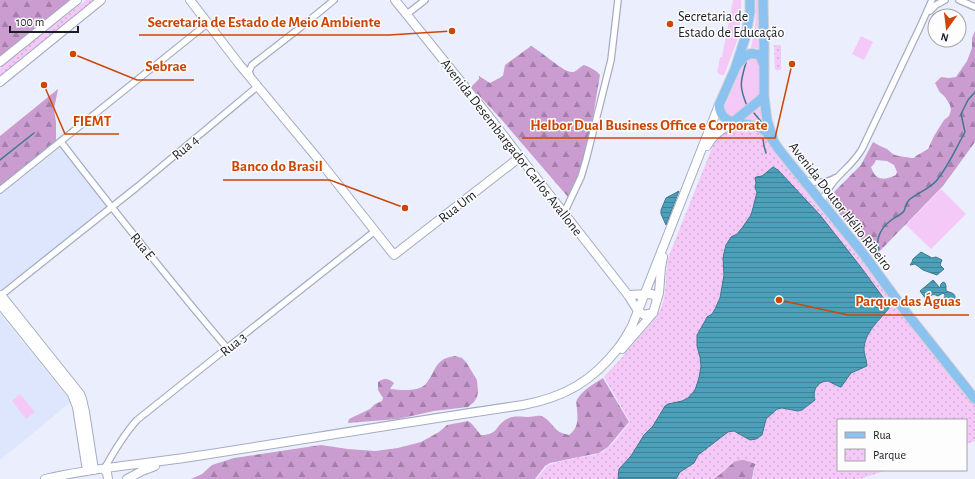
<svg xmlns="http://www.w3.org/2000/svg" width="975" height="479" font-family="'Alegreya Sans',sans-serif">
<style>
.built{fill:#dee6fe}
.grass{fill:#f4c9f8}
.forest{fill:url(#forest-firs);fill-rule:evenodd}
.park{fill:url(#park-dots)}
.water{fill:url(#water-rules);stroke:#3e798e}
.lines{fill:none;stroke-linecap:round;stroke-linejoin:round}
.stream{stroke:#3e798e;stroke-width:1.5}
.street-casing{stroke:#a5acc2;stroke-width:8}
.secondary-casing{stroke:#a5acc2;stroke-width:10}
.primary-casing{stroke:#d2d2d4;stroke-width:11}
.street{stroke:#fff;stroke-width:5.5}
.secondary{stroke:#fff;stroke-width:8}
.primary{stroke:#8cc2ef;stroke-width:9}
.poi-dot{fill:#cc4606;stroke:#fdfdfd;stroke-width:1.5}
.labels{text-anchor:middle;stroke-width:3;stroke-linejoin:round;paint-order:stroke}
.poi-label{font-size:14px;fill:#1c1e26;stroke:#fdfdfd;text-anchor:start}
.street-label{font-size:14px;fill:#1c1e26;stroke:#fdfdfd}
.leader{fill:none;stroke:#cc4606;stroke-width:1.5}
.callout-dot{fill:#cc4606;stroke:#fdfdfd;stroke-width:1.5}
.callout-label{font-size:15px;text-anchor:middle;font-weight:bold;fill:#cc4606;stroke:#fdfdfd;stroke-width:3;stroke-linejoin:round;paint-order:stroke}
</style>
<defs>
<pattern id="forest-firs" width="22" height="20" patternUnits="userSpaceOnUse"><rect width="22" height="20" fill="#cb9cd0"/><path d="M5 1l3.5 6h-7zM16 11l3.5 6h-7z" fill="#a47fa9"/></pattern>
<pattern id="park-dots" width="8" height="8" patternUnits="userSpaceOnUse"><rect width="8" height="8" fill="#f4c9f8"/><path d="M2 2h.1M6 6h.1" fill="none" stroke="#d1acd4" stroke-width="1.8" stroke-linecap="round"/></pattern>
<pattern id="water-rules" width="6" height="5" patternUnits="userSpaceOnUse"><rect width="6" height="5" fill="#4ca0ba"/><path d="M0 2.5h6" fill="none" stroke="#3e8297"/></pattern>
</defs>
<rect width="100%" height="100%" fill="#ebeffd"/>
<path class="built" d="M61 147 109 208 0 294V195Z
M0 314 71 402 0 460Z"/>
<path class="grass" d="M733 0H741C742 13 740 25 738 38L725 73 724 75H721L717 72 720 57H722Z
M756 0H762L764 51 757 48H751L755 27Z
M861 36 873 42 864 60 852 54Z
M760 56 764 94 732 117 728 116 724 110 725 106 743 63 745 59Z
M765 103 768 128 741 120Z
M941 189 966 214 931 249 906 225Z
M20 394 35 412 26 419 12 401Z"/>
<path class="forest" d="M0 0H71L0 56Z
M975 31V142L943 186 875 256 827 199 861 165 873 142C878 145 882 147 887 149 890 151 892 154 895 155 899 156 910 158 914 158L916 156 928 149 934 136 944 120 949 116 951 110 950 105 945 97 939 91 935 83 941 77 949 78 956 77 967 61 972 48V38ZM876 160 887 161 894 165 897 172 896 175C890 178 882 181 876 176 874 174 872 170 871 167L874 164Z
M531 46C541 51 562 71 571 72 576 73 579 67 584 65 590 67 596 70 600 75L587 152 582 170 568 197 501 119 471 87 479 79V76L490 83 503 76 505 65Z
M58 89 54 109 56 122V141L0 186V136Z
M455 356 462 358 466 362 477 380 478 392 477 397 474 402 468 407 434 411 398 419 348 423 349 419 370 409 375 404 382 401 383 398 378 390V382C384 378 388 378 394 383L390 389C401 390 416 392 425 385 427 383 428 380 430 378 437 365 439 358 455 356Z
M603 378 629 422 608 447 599 453 550 463 545 466 535 479H191L202 474 212 465 234 458 321 445 348 449 375 451 398 448 421 442 439 432 447 425 468 421 472 424 481 435C499 435 495 425 507 419 513 415 521 417 528 417 532 417 537 415 541 416 548 418 552 426 557 430 560 433 565 434 569 435 578 428 578 421 577 410 577 405 575 402 578 398 584 389 595 383 603 378Z
M737 460H745L756 464 754 468 752 479H713C722 474 728 466 737 460Z"/>
<path class="park" d="M86 0H97L0 78V68Z
M774 45H781V69L780 70H775Z
M742 125 761 132 975 402V441L966 444V420H838V470H887L860 479H753L754 468 756 464C732 452 730 470 712 479H536L548 465 573 458 594 455 603 452 615 441 630 422 604 377C615 365 626 353 637 340 646 329 658 318 662 305 667 290 665 273 668 258L714 143C719 133 730 126 742 125Z"/>
<path class="water" d="M773 167 778 170 820 215 860 266 890 307C880 320 864 332 864 350 864 355 867 360 867 366L851 373 841 387H840L828 381C817 381 812 391 815 400L802 410 798 411 782 408 777 409 766 419 762 435 756 439 750 440 734 431 728 432 698 455 694 463 680 472 676 479H618L619 469 631 456 644 435 653 426 665 406 668 404 682 401 688 398 695 390 699 378 701 366 700 357 697 346V335L705 321 707 317 712 314 715 309 720 298 724 275 723 259 724 253 726 245 731 237 737 234 742 228 751 215 753 208 757 192 755 188 756 183 755 178 756 177 762 176Z
M679 191 666 225 661 214V210L666 198Z
M921 252 932 258 936 257 942 260 940 265 944 269 937 275 923 270 915 264 910 265 912 262 913 259Z
M933 280 940 288 941 284 943 282 945 283 946 286V291C948 292 950 292 952 293 958 296 954 302 949 303L945 300 941 304 938 303 939 299H942L945 297V295L943 293 938 296C932 293 932 295 926 299L920 291Z"/>
<g class="lines">
<path class="stream" d="M747 59C741 81 738 84 747 106
M754 113 763 124
M763 139 764 146 766 153
M0 160 34 133
M877 251 879 249C875 240 881 228 889 222 893 218 901 215 904 211 906 207 906 203 909 200 918 192 930 189 937 180 949 165 956 148 965 132L961 114 968 100 975 92"/>
<g class="street-casing">
<path id="street" d="M959 0 975 7
M930 11 936 5 945 0
M407 14 425 0
M251 77 249 71 252 65 301 27 334 0
M61 142C115 212 170 281 227 348
M804 180C815 183 825 184 835 178
M0 190 208 23
M822 203C830 177 850 170 862 149L920 27 932 0
M564 213 581 177 586 160 611 60 618 0
M0 296 137 187 258 86
M104 469C114 452 123 435 137 420L227 348 375 231"/>
</g>
<g class="secondary-casing">
<path id="secondary" d="M190 0 239 64 318 159 394 255 520 157
M395 0 491 119 520 157 628 295 638 311 644 315 653 313
M0 62 77 0
M0 82 101 0
M707 146C712 135 723 129 733 122
M1 295 80 394 82 399 85 412 94 470
M628 295 652 294 656 297 657 300
M0 304 72 394 77 407 87 471
M622 349 648 319 653 313 659 293 661 267 663 257
M104 469 107 473 108 479
M45 479C95 467 147 464 197 456 306 439 414 421 523 405 565 397 593 381 619 347 624 341 628 333 632 326L719 105
M127 479 142 471 155 466"/>
</g>
<g class="primary-casing">
<path id="primary" d="M750 0V12L746 35 735 69 719 105C721 130 749 119 764 130 771 135 775 145 781 152L865 256 905 311 975 399
M763 0 764 44V96L767 120 773 139
M738 64C743 58 747 52 755 54 757 54 760 55 761 57 761 57 763 63 763 63
M733 122 760 100 764 96"/>
</g>
<use href="#street" class="street"/>
<use href="#secondary" class="secondary"/>
<use href="#primary" class="primary"/>
</g>
<circle class="poi-dot" cx="670" cy="24" r="4"/>
<g class="labels">
<g class="poi-label">
<text x="678" y="21">Secretaria de<tspan x="678" dy="16">Estado de Educação</tspan></text>
</g>
<g class="street-label">
<text transform="translate(185 147) rotate(-40)" y="5">Rua 4</text>
<text transform="translate(512 147) rotate(52)" y="5">Avenida Desembargador Carlos Avallone</text>
<text transform="translate(457 206) rotate(-38)" y="5">Rua Um</text>
<text transform="translate(841 206) rotate(52)" y="5">Avenida Doutor Hélio Ribeiro</text>
<text transform="translate(143 246) rotate(51)" y="5">Rua E</text>
<text transform="translate(233 344) rotate(-39)" y="5">Rua 3</text>
</g>
</g>
<path class="leader" d="M452 31L389 35H139M73 54L137 80H194M44 85L65 134H119M792 64L775 138H522M405 208L330 180H223M779 300L848 315H969"/>
<g class="callout-dot">
<circle cx="452" cy="31" r="4"/>
<circle cx="73" cy="54" r="4"/>
<circle cx="44" cy="85" r="4"/>
<circle cx="792" cy="64" r="4"/>
<circle cx="405" cy="208" r="4"/>
<circle cx="779" cy="300" r="4"/>
</g>
<g class="callout-label">
<text x="264" y="27">Secretaria de Estado de Meio Ambiente</text>
<text x="166" y="71">Sebrae</text>
<text x="92" y="126">FIEMT</text>
<text x="649" y="130">Helbor Dual Business Office e Corporate</text>
<text x="277" y="171">Banco do Brasil</text>
<text x="908" y="306">Parque das Águas</text>
</g>
<rect x="837" y="419" width="130" height="52" fill="#fdfdfd" stroke="#a3a4a7"/>
<rect x="845" y="432" width="20" height="6" fill="#8cc2ef" stroke="#a3a4a7"/>
<text x="873" y="439" font-size="12" fill="#1c1e26">Rua</text>
<rect x="845" y="449" width="20" height="12" fill="url(#park-dots)" stroke="#a3a4a7"/>
<text x="873" y="459" font-size="12" fill="#1c1e26">Parque</text>
<g transform="translate(947 28) rotate(194)"><circle r="19" fill="#fdfdfd" stroke="#a3a4a7"/>
<path d="M0-3L7 15L0 10L-7 15Z" fill="#cc4606"/>
<text y="-6" font-size="11" font-weight="bold" text-anchor="middle" fill="#1c1e26">N</text>
</g>
<path d="M10 26v6h68v-6" fill="none" stroke="#1c1e26" stroke-width="2"/>
<text x="16" y="26" font-size="12" fill="#1c1e26" stroke="#fdfdfd" stroke-width="3" paint-order="stroke">100 m</text>
</svg>
